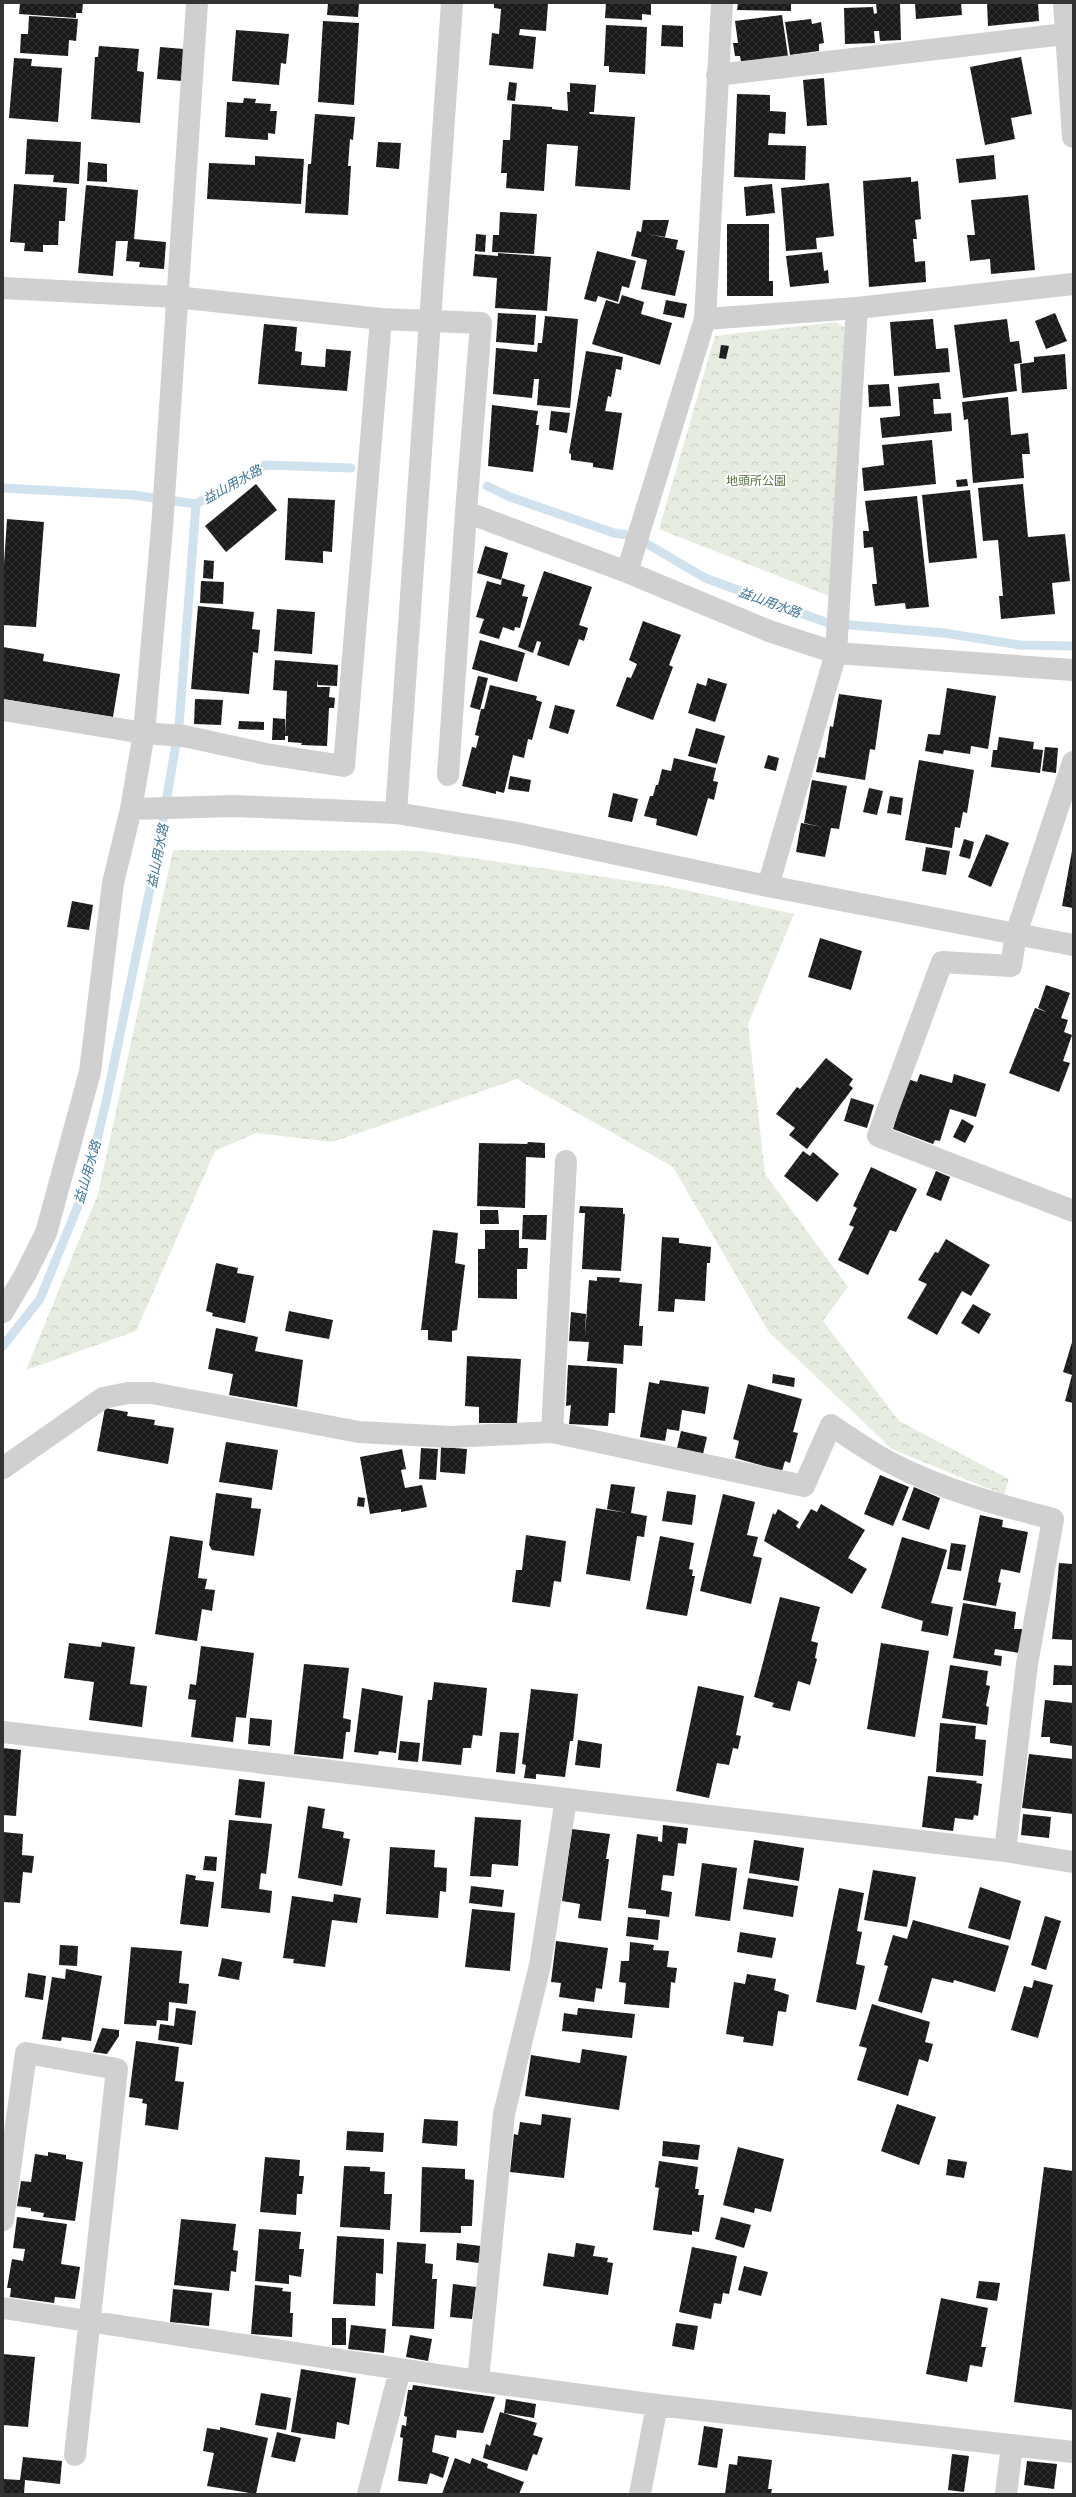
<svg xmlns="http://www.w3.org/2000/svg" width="1076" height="2497" font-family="'Archivo Narrow','Noto Sans JP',sans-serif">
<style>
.forest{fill:url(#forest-crowns)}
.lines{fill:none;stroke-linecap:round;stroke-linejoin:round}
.stream{stroke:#cfe2ee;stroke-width:9}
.building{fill:url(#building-cross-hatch)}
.minor{stroke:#d0d0d0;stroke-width:22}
.tertiary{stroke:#d0d0d0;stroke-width:22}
.labels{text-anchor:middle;stroke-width:4;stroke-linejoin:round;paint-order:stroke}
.park-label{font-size:12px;fill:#56703f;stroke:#fff}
.water-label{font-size:13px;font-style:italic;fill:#3f7597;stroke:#fff}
</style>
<defs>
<pattern id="forest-crowns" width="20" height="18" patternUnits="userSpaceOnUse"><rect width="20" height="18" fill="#e6ecdf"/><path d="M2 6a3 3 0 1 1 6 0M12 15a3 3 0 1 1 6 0" fill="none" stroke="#c6cbc0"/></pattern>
<pattern id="building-cross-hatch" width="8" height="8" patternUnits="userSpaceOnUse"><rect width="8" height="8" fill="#1a1a1a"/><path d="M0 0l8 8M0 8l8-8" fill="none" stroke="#333"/></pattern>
</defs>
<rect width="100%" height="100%" fill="#fff"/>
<path class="forest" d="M836 322 847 329 829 596 659 529 715 336Z
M173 850 422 851 666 886 794 914 748 1024 765 1174 848 1287 823 1321 899 1421 1009 1479 1004 1495 892 1449 769 1332 673 1167 517 1079 332 1142 256 1133 215 1151 136 1331 26 1370 98 1194Z"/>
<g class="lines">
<path class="stream" d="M487 486 510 497 614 533 634 536 705 578 828 623 944 633 1020 645 1073 646
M3 488 133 495 196 504
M196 504 265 465 351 468
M3 1346 40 1299 86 1186 106 1102 157 855 179 726 196 504"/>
</g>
<path class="building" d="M20 3H83L82 13H76V18L19 14Z
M328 3H359L358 17 327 15Z
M494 3H548L546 31 520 29 519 35 536 37 533 69 489 65 492 33 499 34 501 9 494 8Z
M606 3H651V15L642 14V20L605 18Z
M738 3H791V11L737 10Z
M876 3H900L901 40 880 41 879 31H874L875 43 845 44 844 8 873 7 874 14 877 13Z
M915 3H961L962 15 916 19Z
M987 3H1038L1039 21 988 26Z
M782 15 788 56 741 62 740 56H735L733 43H738L735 21Z
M29 16 78 19 76 41 69 40 68 56 20 53 21 34H28Z
M811 19 812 24 821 22 824 43 819 44V51L790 55 785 22Z
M323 21 359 23 354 105 318 102Z
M606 25 647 27 645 74 609 72V66H604Z
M662 25 683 26V47L661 46Z
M236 30 289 34 286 64 281 63 279 85 232 81Z
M99 46 139 49 137 71 144 72 140 123 91 119 95 57H98Z
M160 47 184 49 182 81 157 79Z
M1021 57 1032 114 1011 118 1015 139 985 145 970 67Z
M14 58 32 59 31 66 62 68 58 122 9 118Z
M824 78 827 125 807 126 803 80Z
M509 82 517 83 515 101 507 100Z
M570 83 596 85 594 112H589L590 114 635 117 630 190 575 186 578 146 547 144 544 191 506 188 507 173H501L503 140H510L512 104 552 107V109L568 111 567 92H570Z
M737 94 770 95V111L786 112 785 134 769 133 768 145 806 146 805 180 734 177Z
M244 98 256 99 255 103 271 104 270 111H277L275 134 268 133V140L225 137 227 102 243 103Z
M315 114 355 117 353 140 350 139 348 166H351L348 215 305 213 308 164H311Z
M27 139 81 142 79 184 53 182 54 175 25 174Z
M378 142 401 143 399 169 376 167Z
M994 155 996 179 959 183 956 159Z
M255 156 304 159 301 204 207 199 209 163 255 165Z
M88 162 107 164V182L87 181Z
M911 177V182L918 181 921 219 915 220 917 239H913L915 262 925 261 926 282 869 287 863 181Z
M829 183 834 236 816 238 817 249 786 251 781 188Z
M14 184 67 188 65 221H59L58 245H43V252L24 251 25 243 10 242Z
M772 184 775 213 746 216 744 187Z
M86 185 138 190 134 239 166 242 164 269 139 267 140 262 126 261 128 241H116L113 276 78 273Z
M1028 195 1035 270 991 274 990 259 970 261 967 235H975L971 200Z
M500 212 537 214 534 254 492 252 493 235H499Z
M643 220H669L665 237 647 234 678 240 676 249 685 251 675 296 641 289 647 260 631 256 637 231 641 232Z
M727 224H769V281H773V296H727Z
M476 234 486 235 485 252 475 251Z
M597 251 636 261 629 288 622 286 618 302 598 296 596 302 584 299Z
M822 252 824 271 828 270 829 283 790 287 786 256Z
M498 253 551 257 547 311 495 308 497 278 473 276 475 254 498 256Z
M622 295 644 302 641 314 672 323 660 365 592 344 606 300 619 304Z
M666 300 687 304 684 318 663 314Z
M498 313 536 315 534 345 496 342Z
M1055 313 1067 341 1046 349 1035 321Z
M545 316 578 319 570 408 537 405 539 379H534L532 398 493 394 496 348 537 352 538 343H542Z
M933 319 936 349 948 348 950 372 894 376 890 322Z
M1007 319 1010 342 1019 341 1022 363 1014 364 1017 391 963 398 954 325Z
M264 324 297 327 295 351 302 352 301 365 325 367 326 349 351 351 347 391 258 384Z
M721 345 729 346 726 359 719 358Z
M586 351 623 357 621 370 616 369 611 397 608 396 605 411 622 413 613 470 593 467V463L571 460V454L569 453Z
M1065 354 1067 389 1022 393 1020 364 1034 362V357Z
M939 383 941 399H933L934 414 951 413 952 431 882 438 880 418 900 416 898 387Z
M889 384 891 406 869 407 868 385Z
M1008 397 1011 435 1028 433 1030 454H1022L1024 478 973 483 968 419 964 420 962 402Z
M492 405 538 411 536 425H539L533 472 488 466Z
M551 411 570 413 567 433 549 430Z
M932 440 936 484 864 491 862 468 884 465 882 445Z
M967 479 968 486 957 487 956 480Z
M256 484 277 510 226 552 205 526Z
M1023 484 1028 537 1065 534 1070 581 1052 583 1055 614 1001 619 999 596H1003L998 540 983 541 978 488Z
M970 490 977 558 929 563 922 495Z
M917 496 929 607 906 609 905 603 875 606 872 584H877L873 547 864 548 863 531H869L865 501Z
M288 498 335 500 332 552 323 551V563L285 560Z
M7 519 44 522 36 627 3 625V579Z
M485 546 508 553 501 580 477 573Z
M204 560 214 561 213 579 203 578Z
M544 571 592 587 579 625 588 628 584 641 579 639 569 666 537 655 541 642 537 641 533 653 518 647Z
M502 578 525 585 522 596 528 597 520 628 515 627 514 631 503 627 499 639 479 633 484 619 476 617 487 581 501 585Z
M201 581 224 582 223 604 200 603Z
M198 606 254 612 252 629 260 630 258 653 253 652 249 694 191 689Z
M277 609 315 612 312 654 274 651Z
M643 621 681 635 669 665 673 667 653 720 616 706 627 677 631 678 637 664 629 660Z
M480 640 525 653 517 682 472 669Z
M3 647 44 654 43 661 120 674 113 717 3 699Z
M275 660 338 665 337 686 318 685V679L317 687H330L329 697 335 698 334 708H329L327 746 301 745 302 743 288 742V736H285L287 691 273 690Z
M478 676 488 678 480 710 470 707Z
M708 678 727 684 715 722 688 713 697 683 706 686Z
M490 685 537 696 536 700 542 702 532 740 528 739 524 758 513 755 504 793 496 791V794L462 786 472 747 476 748 479 736 475 735 481 709H484Z
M947 688 996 696 988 749 971 746 970 754 944 750 943 754 925 751 928 734 940 735Z
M839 694 882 700 875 750 870 749 865 780 816 772 819 757 825 758 830 726 833 727Z
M195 699 223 700 221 725 194 724Z
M555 705 575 710 568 734 549 728Z
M273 718 285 719V740H272Z
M239 721 264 722V730L238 729Z
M696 728 725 736 717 764 688 756Z
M999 737 1034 742 1033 749 1043 750 1040 773 991 767 993 750H997Z
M1045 747 1058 748 1056 773 1042 771Z
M768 755 779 758 776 771 764 768Z
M674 758 716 768 713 781 718 782 714 800 708 798 697 836 656 825 657 819 644 816 650 796H653L656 785H658L662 769 671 771Z
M919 760 974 770 967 813 963 812 960 828 955 827 952 848 905 840Z
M510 776 531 780 529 792 508 789Z
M812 780 847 786 839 829 831 828 825 857 796 852 801 823 823 827 804 823Z
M869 788 883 791 877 815 863 812Z
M613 793 638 799 632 822 608 817Z
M890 796 903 798 901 815 887 813Z
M986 834 1009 843 991 887 968 877Z
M964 839 974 842 970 859 959 856Z
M926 847 950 851 946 875 922 871Z
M1072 851H1073V908L1062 906Z
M72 901 93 905 89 930 67 927Z
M820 938 862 951 851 990 808 977Z
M1046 985 1070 993 1061 1018 1068 1020 1064 1032 1072 1035 1063 1061 1070 1063 1059 1092 1009 1073 1035 1008 1047 1012 1038 1008Z
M826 1058 853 1079 849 1085 853 1088 807 1149 789 1135 795 1128 776 1114 797 1087 800 1089Z
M920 1074 952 1083 954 1074 986 1084 976 1117 950 1109 940 1141 935 1140 933 1144 893 1129 908 1079 917 1082Z
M851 1098 874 1105 867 1128 844 1121Z
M962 1119 974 1126 965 1143 953 1137Z
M528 1142 545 1143V1158L526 1157 525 1208 477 1206 479 1143 527 1144Z
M803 1151 810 1156 813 1152 839 1174 817 1202 784 1176Z
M871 1167 917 1189 896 1232 890 1230 868 1275 838 1260 854 1227 849 1225 857 1208 853 1206Z
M936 1171 950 1177 941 1201 926 1195Z
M580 1206 623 1208V1214H625L621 1271 582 1269 585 1213H579Z
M480 1210H498L499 1224H480Z
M523 1215H547L546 1240 522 1239Z
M433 1230 458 1233 455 1263 465 1265 457 1330 452 1331V1342L428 1340V1330H421Z
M485 1230H519V1248H528L527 1269H517V1299L478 1298V1249H485Z
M662 1237 679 1238V1243L711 1247 710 1263H707L705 1301 675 1299 674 1312 658 1311Z
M946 1239 990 1265 971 1296 962 1291 937 1335 907 1318 927 1284 918 1280 935 1252 938 1253Z
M216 1263 238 1268 237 1273 254 1276 245 1323 212 1316 213 1313 206 1311Z
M597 1277 620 1278 619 1282 642 1284 639 1326H643L642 1346 624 1345 623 1364 587 1361 589 1342 569 1341 571 1312 586 1314 585 1336 589 1280 597 1281Z
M973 1304 991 1314 979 1334 961 1323Z
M289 1311 333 1320 329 1339 285 1331Z
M216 1328 258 1337 255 1351 303 1360 297 1407 229 1395 233 1374 208 1369Z
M1073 1339V1403L1065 1401 1072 1375 1063 1372Z
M467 1356 521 1359 517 1423H479V1407L465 1406Z
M568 1365 617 1368 615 1413H609L608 1426 569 1424 571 1405 566 1406Z
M773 1374 795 1378 794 1387 772 1383Z
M660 1380 709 1387 705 1414 682 1410 679 1431 667 1429 665 1441 640 1437 649 1382 659 1384Z
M748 1384 802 1399 793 1432 798 1433 790 1463 785 1461 782 1471 735 1458 739 1441 733 1439Z
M105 1408 128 1412 127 1416 155 1420 154 1425 174 1428 168 1464 97 1451Z
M681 1431 707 1437 703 1454 677 1448Z
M226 1442 278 1450 272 1490 219 1482Z
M441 1447 467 1449 465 1474 440 1472Z
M421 1448 438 1449 436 1480 419 1479Z
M402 1449 406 1469 401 1470 405 1488 422 1485 427 1507 401 1512V1509L370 1514 360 1457Z
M880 1475 909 1487 893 1526 864 1514Z
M611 1484 635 1487 631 1513 647 1516 644 1537 637 1536 630 1581 586 1574 596 1508 627 1513 607 1509Z
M914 1487 940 1498 929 1530 902 1520Z
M667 1491 696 1495 692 1525 662 1521Z
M216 1493 252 1498 251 1508 261 1509 254 1556 212 1550 209 1545Z
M723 1494 755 1502 747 1535 758 1537 753 1556 762 1558 751 1604 700 1591Z
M358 1497 365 1498 364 1507 357 1506Z
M821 1504 865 1530 848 1558 867 1569 852 1594 764 1541 773 1513 775 1515 778 1509 799 1522 796 1526 799 1529 811 1509 817 1512Z
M980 1515 1003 1520 1002 1527 1028 1532 1020 1573 1001 1569 998 1582 1001 1583 996 1606 963 1600Z
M526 1535 566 1541 561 1582 554 1581 550 1607 512 1602 516 1570H522Z
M170 1536 203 1541 198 1578 207 1579 205 1589 215 1590 212 1611 202 1609 197 1641 155 1634Z
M660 1536 694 1543 689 1569 693 1570 692 1576H695L687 1616 646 1609Z
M902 1537 947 1550 931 1603 953 1607 948 1636 921 1631 923 1621 881 1608Z
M951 1543 966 1545 961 1571 947 1569Z
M1059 1563 1073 1564V1640L1052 1639Z
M780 1597 820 1607 811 1641 818 1643 815 1658 817 1659 810 1685 798 1681 790 1711 772 1707 774 1703 754 1697Z
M963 1603 1016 1612 1014 1629H1024L1019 1653 995 1649 994 1655 1002 1656 1001 1666 953 1658Z
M102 1642 135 1647 130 1684 147 1686 142 1727 89 1720 94 1682 64 1678 69 1643 101 1647Z
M881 1643 929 1651 915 1737 867 1729Z
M201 1646 254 1653 246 1718 236 1717 233 1742 191 1737 196 1700 188 1699 190 1684 196 1685Z
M304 1664 349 1668 343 1718 351 1720 350 1732H346L343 1759 294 1754Z
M950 1665 988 1671 986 1685 990 1686 986 1706 989 1707 987 1725 942 1718Z
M1054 1665 1073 1666V1685H1053Z
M434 1682 487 1688 482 1736 473 1735 471 1748H463L461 1765 422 1761 428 1700H432Z
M698 1686 744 1696 736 1735 741 1736 738 1749 733 1748 729 1765 717 1763 709 1798 676 1791Z
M362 1688 403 1696 396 1753 379 1751 378 1755 354 1752Z
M531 1689 578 1694 573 1741H570L565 1777 536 1774V1779L524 1778 526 1765 522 1764Z
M1045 1700 1073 1703V1746L1050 1743V1737H1041Z
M250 1718 272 1720 270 1746 248 1744Z
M940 1723 976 1726 975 1739 986 1740 983 1776 936 1772Z
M500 1732 519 1733 515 1774 496 1772Z
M578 1740 602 1744 600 1768 575 1765Z
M400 1741 420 1743 418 1762 398 1760Z
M3 1748 21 1750 16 1816 3 1815Z
M1029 1754 1073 1759V1814L1022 1808Z
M928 1776 977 1781 976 1783 982 1784 978 1816 974 1815 973 1820 955 1818 953 1831 922 1827Z
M239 1779 265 1782 261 1818 235 1815Z
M308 1806 325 1809 322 1828 344 1832 343 1838 350 1839 342 1886 298 1878Z
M1023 1814 1051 1817 1049 1838 1021 1835Z
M475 1817 521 1820 518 1866 492 1864 491 1877 470 1876Z
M229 1820 272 1824 266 1874 261 1873 259 1889 272 1891 270 1913 221 1908Z
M663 1825 688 1828 686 1844 678 1843 674 1876 663 1875 661 1890 672 1892 669 1917 646 1914V1910L628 1908 637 1834 658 1837V1841L662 1842Z
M572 1829 610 1834 606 1859H609L601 1921 578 1918 580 1904 562 1901Z
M3 1832 23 1834 22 1855 34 1856 32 1873 23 1872 20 1903 3 1902Z
M754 1840 804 1848 799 1881 749 1873Z
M390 1847 435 1850 434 1867 447 1868 446 1892 440 1891 438 1918 386 1914Z
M205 1856 217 1857 216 1871 203 1870Z
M702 1863 737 1868 730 1921 695 1916Z
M873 1870 916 1877 907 1927 864 1920Z
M186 1874 196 1876 195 1880 214 1882 208 1927 180 1924Z
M748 1878 798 1886 793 1917 743 1909Z
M471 1886 504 1890 502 1907 469 1903Z
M980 1887 1021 1901 1010 1940 968 1928Z
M839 1888 864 1893 857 1931 862 1932 856 1964 865 1966 856 2010 816 2002Z
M334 1894 361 1898 357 1923 332 1920 325 1967 293 1963 294 1959 283 1958 292 1896 333 1902Z
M472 1909 515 1913 510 1971 465 1967Z
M1045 1916 1061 1921 1046 1970 1031 1965Z
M628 1917 660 1920 658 1940 626 1936Z
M913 1920 1009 1946 995 1992 954 1980 953 1983 932 1978 922 2013 878 2001 888 1966 884 1965 893 1935 907 1939Z
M740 1932 776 1938 772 1958 737 1952Z
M556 1941 608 1948 602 1989 596 1988 594 2002 559 1997 561 1983 551 1982Z
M630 1942 654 1945 653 1950 669 1951 667 1967 677 1968 675 1983 671 1982 669 2008 624 2004 626 1983 619 1982 621 1961H629Z
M60 1945 78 1946 77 1966 59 1965Z
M131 1947 182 1951 179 1983 189 1984 187 2004 169 2002 168 2021 157 2020 156 2026 124 2024Z
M222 1958 242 1962 239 1980 218 1976Z
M66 1969 102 1976 91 2041 62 2037 61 2041 42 2039 52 1977 65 1979Z
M28 1973 46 1976 43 2000 25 1997Z
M747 1974 776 1979 774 1990 789 1995 786 2012 778 2011 773 2046 743 2042 744 2037 726 2034 734 1982 745 1984Z
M1034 1980 1053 1985 1038 2038 1011 2030 1024 1986 1032 1988Z
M872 2004 930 2022 925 2042 933 2044 928 2062 919 2059 908 2096 857 2080 867 2048 859 2046Z
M176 2008 196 2011 192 2045 158 2040 160 2024 174 2026Z
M578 2008 635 2014 632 2038 562 2031 564 2013 577 2015Z
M102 2028 119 2030V2036L107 2054 93 2052Z
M136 2041 179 2047 175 2081 184 2082 178 2130 145 2125 147 2104 142 2103 143 2099 129 2097Z
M582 2049 627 2056 619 2110 525 2096 531 2055 580 2063Z
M897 2104 936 2117 919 2165 881 2151Z
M542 2114 571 2118 564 2178 510 2172 514 2134 518 2135 520 2122 541 2125Z
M424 2119 458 2121 457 2146 422 2143Z
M347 2131 384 2133 383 2152 346 2150Z
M663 2141 700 2145 698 2160 662 2156Z
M738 2147 784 2159 771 2212 755 2208 754 2213 723 2205Z
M48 2152 66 2155V2159L83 2162 75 2221 43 2217 44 2213 31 2211V2208L17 2206 21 2181 31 2182 35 2154 48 2156Z
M265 2157 300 2160 299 2176H304L302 2194H297L296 2215 260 2212Z
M948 2159 967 2162 964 2178 946 2175Z
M659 2161 698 2167 695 2189H699L698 2195H704L699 2232 692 2231V2235L653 2230 659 2188 655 2187Z
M344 2166 370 2167V2171L385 2172 384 2194H392L390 2230 340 2227Z
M422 2167 465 2169V2179L474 2180 472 2226H461V2233L420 2232Z
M1044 2167 1073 2171V2410L1014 2402Z
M17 2217 67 2224 61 2264 80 2267 75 2299 55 2297 54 2303 10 2297 11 2288H7L12 2259 23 2261 25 2249 13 2248Z
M721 2217 751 2225 744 2248 715 2239Z
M181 2219 236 2224 233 2250 238 2251 236 2272 231 2271 229 2291 174 2285Z
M259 2229 301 2232 299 2249H304L301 2277 289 2275V2284L255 2281Z
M337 2236 384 2239 383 2274 376 2273 375 2306 333 2304Z
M397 2242 426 2244 425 2263 433 2264 432 2279H437L434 2329 392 2326Z
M457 2243 481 2246 479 2263 456 2260Z
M576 2243 595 2246 593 2256 608 2258 607 2262 613 2263 608 2295 543 2286 548 2253 574 2257Z
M692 2247 737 2256 729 2294 723 2293 721 2304 714 2303 711 2319 679 2312Z
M744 2266 768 2272 761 2296 738 2290Z
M979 2281 1000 2283 997 2301 976 2298Z
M453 2284 476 2287 472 2319 450 2317Z
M255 2285 283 2288 282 2291 291 2292 290 2313H293L292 2337 251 2334Z
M173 2289 212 2293 209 2326 170 2322Z
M941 2298 988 2308 981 2347H986L982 2367 970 2365 967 2382 926 2374Z
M332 2318H346V2345H332Z
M676 2323 698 2326 694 2350 672 2346Z
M351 2325 386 2329 384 2353 348 2349Z
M410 2335 432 2339 428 2361 406 2357Z
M3 2354 35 2357 28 2427 3 2425Z
M301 2369 356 2378 349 2425 337 2422 335 2439 291 2432Z
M413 2385 495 2397 483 2433 457 2430 456 2438 435 2435 432 2452 449 2457 443 2478 430 2473 427 2484 398 2481 403 2438 400 2437 402 2425 406 2426 407 2417 404 2416 408 2390H412Z
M261 2393 291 2398 286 2430 255 2425Z
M506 2399 536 2404 534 2418 504 2413Z
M500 2412 537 2423 533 2435 543 2438 537 2455 533 2454 527 2471 483 2458 486 2444 490 2446Z
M704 2426 723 2429 717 2468 698 2465Z
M220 2427 268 2438 256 2494 207 2486 214 2453 203 2451 207 2428 220 2430Z
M277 2432 301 2438 295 2462 271 2457Z
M952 2454 969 2456 964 2492 948 2490Z
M738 2456 772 2460 768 2489H772L771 2494H725L729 2464 737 2465Z
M23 2457 62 2461 60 2484 25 2480 24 2494H3V2479L20 2480Z
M455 2458 470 2464 472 2458 488 2464 487 2468 524 2482 519 2494H442Z
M1027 2461 1057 2464 1054 2489 1024 2485Z"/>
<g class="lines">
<path class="minor" d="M1064 3 1073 137
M717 75 1073 33
M3 288 176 297 381 319
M705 319 857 308 1073 284
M627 572 705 319 722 3
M3 710 144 733 184 736 266 754 344 766 381 319 481 323 466 512 627 572 769 631 836 653 1073 670
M1073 762 1016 934 1011 966 942 962 878 1136 1073 1211
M448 775 466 512
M131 809 235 806 396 813
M768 886 836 653 857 308
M3 1312 25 1275 46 1233 90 1072 113 883 131 809 144 733 162 528 197 3
M552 1432 566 1161
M3 1468 103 1398 128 1393H152L359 1432 450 1437 552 1432 804 1486 831 1425C850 1438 870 1452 891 1463 941 1489 998 1505 1053 1519L1027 1664 1005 1851
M3 1732 1005 1851 1073 1862
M3 2220 26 2053 117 2069 75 2455
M3 2308 478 2381 657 2405 1073 2452
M478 2381 504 2114 540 1965 566 1799
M368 2494 400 2370
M640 2494 657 2405
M1006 2494 1012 2445"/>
<path class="tertiary" d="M452 3 396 813 517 833 768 886 1073 945"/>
</g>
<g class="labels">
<g class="park-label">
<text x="756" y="485">地頭所公園</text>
</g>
<g class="water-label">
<text transform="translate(232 484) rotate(-29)" y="5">益山用水路</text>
<text transform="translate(770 602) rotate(20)" y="5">益山用水路</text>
<text transform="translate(157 856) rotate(-79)" y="5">益山用水路</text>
<text transform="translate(87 1172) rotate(-74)" y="5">益山用水路</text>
</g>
</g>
<rect width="1076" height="2497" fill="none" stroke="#333333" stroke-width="8"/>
</svg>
